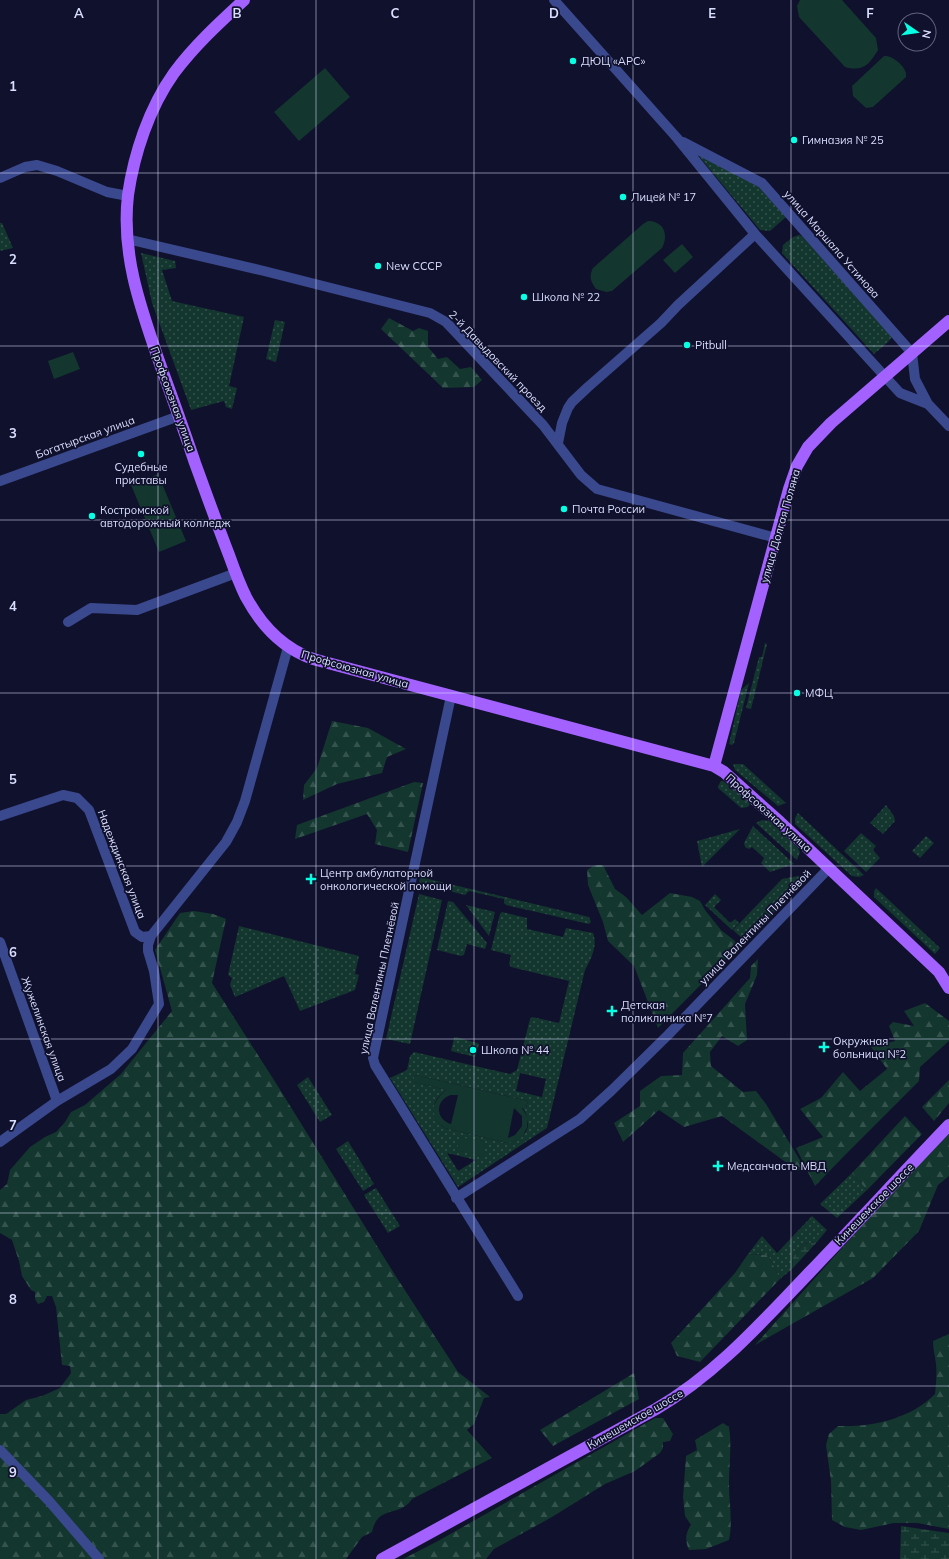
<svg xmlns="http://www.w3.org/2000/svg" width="949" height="1559" font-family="Mulish,sans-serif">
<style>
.green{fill:url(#green-dots);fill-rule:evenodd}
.forest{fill:url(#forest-firs)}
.wetland{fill:url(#wetland-marsh)}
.pitch{fill:#13362e;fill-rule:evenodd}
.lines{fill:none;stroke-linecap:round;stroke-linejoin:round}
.minor{stroke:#3a488d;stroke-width:10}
.major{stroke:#a362ff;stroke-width:12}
.grid{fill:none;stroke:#dbdfff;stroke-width:1;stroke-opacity:0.55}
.poi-dot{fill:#07ffe3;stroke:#10112c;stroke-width:1.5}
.labels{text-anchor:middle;stroke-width:3.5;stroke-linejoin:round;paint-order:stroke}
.poi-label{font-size:11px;fill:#dbdfff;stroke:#10112c;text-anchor:start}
.street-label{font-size:11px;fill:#dbdfff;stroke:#10112c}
.grid-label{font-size:13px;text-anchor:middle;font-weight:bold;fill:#dbdfff;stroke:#10112c;stroke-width:3.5;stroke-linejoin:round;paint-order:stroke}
</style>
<defs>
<pattern id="green-dots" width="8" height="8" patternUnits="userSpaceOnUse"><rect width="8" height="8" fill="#13362e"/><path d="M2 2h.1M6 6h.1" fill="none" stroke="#35534d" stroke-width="1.8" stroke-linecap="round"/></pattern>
<pattern id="forest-firs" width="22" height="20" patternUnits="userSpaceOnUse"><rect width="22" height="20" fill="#13362e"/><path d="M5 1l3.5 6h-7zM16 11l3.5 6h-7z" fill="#35534d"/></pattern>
<pattern id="wetland-marsh" width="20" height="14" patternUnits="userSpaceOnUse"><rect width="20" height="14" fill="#13362e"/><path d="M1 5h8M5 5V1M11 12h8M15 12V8" fill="none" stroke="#35534d"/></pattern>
</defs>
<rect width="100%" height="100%" fill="#10112c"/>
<path class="green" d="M698 155 756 182 786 217 770 231 760 230Z
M0 223H2L13 248 0 251Z
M799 235 802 236 892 337 888 342 874 354 782 253 783 245 793 237Z
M141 253 175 261 176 268 162 270 172 301 244 317 229 386 237 388 232 409 226 407 224 401 191 410 152 303Z
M275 320 285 322 276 362 266 359Z
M765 643 767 644 751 709 746 708 759 657H762Z
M749 683 734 743 732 745 729 744 741 690Z
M733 764H743L786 803 778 806 735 770Z
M721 781H723L746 799 750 804 748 807 741 808 718 788V786Z
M886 805 894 816 895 821 883 834 870 823Z
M798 813 864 875 859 877 852 876 795 824V818Z
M762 820 770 821 798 848 800 852 797 860 756 823Z
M753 826 794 864 770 872 761 863 764 858 752 847 749 849 745 847 744 843Z
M740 829 702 867 697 841Z
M861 833 876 846 873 850 880 858 866 872 844 851Z
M926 836 934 843 920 858 912 851Z
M804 875 809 878 745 941 733 930 782 879Z
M420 877 589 917 591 922 589 924 506 905 504 903V899L469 891 465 895 421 884 419 882Z
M876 888 940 948 935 954 874 897V892Z
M419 894 442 900 410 1044 386 1039Z
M715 894 721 900 714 907 730 923 735 919 739 923 732 930 705 905Z
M448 901 453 902 487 943 485 949 467 944 464 955 461 956 437 950Z
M466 905 495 912 489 936Z
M502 912 527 918V929L563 937 566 928 593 933C598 946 591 959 585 970L547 1128 458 1187 390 1078 407 1070 410 1056 414 1052 510 1074 517 1070 530 1019 532 1017 559 1023 569 981 511 967 509 964 511 955 491 950 500 914ZM520 1073 546 1079 542 1097 516 1091ZM415 1075 528 1101 526 1108 522 1107C527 1113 531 1126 525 1133 521 1137 512 1140 507 1143L445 1128C430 1119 430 1097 448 1090L414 1082ZM447 1153 476 1160 458 1171Z
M239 926 359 956 355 974 359 975 355 990 300 1011 284 976 235 997 230 985 232 978 228 975Z
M456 1037 477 1043 479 1044 475 1057 451 1051 454 1038Z
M308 1077 332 1115 320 1122 297 1085Z
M348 1141 374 1184 363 1191 336 1149Z
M852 1173 867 1190 837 1218 820 1204Z
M376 1188 400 1226 388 1233 364 1195Z
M812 1216 827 1230 817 1242 803 1244 793 1257 792 1269 780 1279 768 1255 748 1254 762 1236 777 1253Z"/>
<path class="forest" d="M389 318 413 331 419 328 428 331V347L438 359 447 357 460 369 471 367 482 380 474 387 443 388 381 329Z
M332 721 368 728 406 749 387 757 382 773 337 784 303 800 304 785 317 768Z
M414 782 423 783 408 852 375 844 377 830 367 814 295 839 297 825Z
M595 865H603L615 889 626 897 642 915 670 893 692 897 700 901 705 910 721 930 735 941 738 947 658 1028 634 966 608 941 603 922 588 885 587 870Z
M194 911 213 914 226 919 212 983 279 1088 395 1275 458 1372 490 1397 484 1398 474 1424 467 1430 492 1458 412 1499C400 1518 378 1504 372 1532L362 1537 346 1559H0V1414H6L26 1400 42 1396 60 1388 71 1373 70 1366 62 1365 56 1307 52 1296H47L44 1302 38 1304 35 1299V1292L31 1290 22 1276 19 1261 12 1240 0 1233V1190L7 1184 10 1170 30 1147 45 1137 56 1132 65 1122 71 1112 85 1105 121 1074 172 1011 155 950 180 913Z
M758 959 757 975 745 1004 747 1040 738 1046 722 1036 710 1052 711 1066 743 1092 756 1091 766 1104 804 1167 798 1171 722 1116 684 1127 659 1110 623 1142 614 1123 640 1106V1091L661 1076 682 1075 683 1053 750 978 751 966Z
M925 1003 949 1021V1041L920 1067 919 1081 846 1154 815 1186 796 1148 823 1137 800 1109 821 1098 843 1072 860 1091 887 1069 871 1047 895 1041 889 1026 893 1022 914 1026 904 1011Z
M949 1080V1103L934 1121 922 1107Z
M905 1116 922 1134 867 1190 852 1173Z
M949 1134V1176L938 1185 919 1231 873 1278 755 1345 902 1181Z
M748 1254 768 1255 780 1279 700 1362 677 1356 671 1343 735 1273Z
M949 1334V1529L917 1523H894L861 1530 845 1527 832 1520 831 1481 826 1445 829 1434 838 1426C873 1427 910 1419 935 1394 936 1384 937 1374 936 1364 935 1356 933 1349 933 1341Z
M634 1373 639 1399 553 1446 540 1430Z
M655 1418H663L673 1434 670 1441 663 1442V1448L660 1453 635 1471 605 1484 552 1517 494 1549 486 1559H403L438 1541Z
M723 1423 729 1427C732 1446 729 1465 729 1484 729 1503 733 1522 729 1540L706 1549 689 1550C685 1541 685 1533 691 1525L685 1516 683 1497 686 1456 697 1450 695 1440Z"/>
<path class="wetland" d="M817 1242 792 1269 793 1257 803 1244Z
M901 1526 949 1533V1559H900Z"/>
<path class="pitch" d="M800 0H842L876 38 878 50C869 65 863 72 845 67L799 17 797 6Z
M884 56C893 55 908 68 906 77L873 107 866 108 853 96 852 86Z
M325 68 350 97 299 141 274 112Z
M648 221C664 221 669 235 662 248L612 291 606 292 596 289C590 281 589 276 593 268L643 224Z
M682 244 693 257 675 273 663 260Z
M73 352 80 369 54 379 48 361Z
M158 474 186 541 159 552 131 485Z
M415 1075 528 1101 526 1108H522L528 1118 527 1128 522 1137 513 1142 507 1143 445 1128C428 1118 432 1099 447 1090L413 1082ZM451 1095H458L451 1124C435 1119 435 1100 451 1095ZM514 1108 522 1116V1126L515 1135 508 1138Z
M460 1137 486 1143 483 1157 457 1150Z"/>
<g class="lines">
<path class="minor" d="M554 0 677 138 755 234 900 393 928 404
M683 142 762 183 912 353 915 379 928 404 949 426
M0 178 25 167 37 165 57 171 107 192 128 196
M127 239 264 271 418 310 430 313 446 322 543 425 581 475 597 489 776 538
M558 443 562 423 568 408 572 402 588 387 661 323 678 305 755 234
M0 481 179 416
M68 622 91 608 137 610 236 573
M451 696 373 1058 375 1065 518 1296
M0 816 63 795 77 798 89 810 135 932 142 937 151 936 226 842 237 822 245 801 288 647
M0 942 57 1101
M0 1142 57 1101 111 1069 132 1049 159 1004 154 971 148 951V945L151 936
M456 1198 580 1119 611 1091 668 1035 829 868
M0 1450 49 1501 99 1559"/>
<path class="major" d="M244 0C219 23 194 46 174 73 149 108 134 154 128 195 121 255 141 309 160 364 172 397 184 430 195 463 206 493 217 524 229 555 234 569 239 583 246 597 261 625 282 648 313 659L714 766 724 772 780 822 939 972 949 988
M714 766 789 489 797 466 808 447 831 423 949 321
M382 1559 656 1409C716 1374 761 1323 809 1273 856 1224 902 1174 949 1125"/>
</g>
<path class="grid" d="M158 0V1559M316 0V1559M474 0V1559M633 0V1559M791 0V1559M0 173H949M0 346H949M0 520H949M0 693H949M0 866H949M0 1039H949M0 1213H949M0 1386H949"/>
<g class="poi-dot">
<circle cx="573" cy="61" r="4"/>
<circle cx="794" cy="140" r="4"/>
<circle cx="623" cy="197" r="4"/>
<circle cx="378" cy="266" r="4"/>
<circle cx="524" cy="297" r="4"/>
<circle cx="687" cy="345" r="4"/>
<circle cx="141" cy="454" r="4"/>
<circle cx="564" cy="509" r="4"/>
<circle cx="92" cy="516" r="4"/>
<circle cx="797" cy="693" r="4"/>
<path d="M309 873h4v4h4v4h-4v4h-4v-4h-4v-4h4z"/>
<path d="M610 1005h4v4h4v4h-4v4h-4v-4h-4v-4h4z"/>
<path d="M822 1041h4v4h4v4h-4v4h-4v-4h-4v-4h4z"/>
<circle cx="473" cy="1050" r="4"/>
<path d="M716 1160h4v4h4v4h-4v4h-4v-4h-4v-4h4z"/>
</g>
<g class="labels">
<g class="poi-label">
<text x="581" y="65">ДЮЦ «АРС»</text>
<text x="802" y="144">Гимназия № 25</text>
<text x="631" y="201">Лицей № 17</text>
<text x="386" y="270">New СССР</text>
<text x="532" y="301">Школа № 22</text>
<text x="695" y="349">Pitbull</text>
<text x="141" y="471" text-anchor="middle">Судебные<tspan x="141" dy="13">приставы</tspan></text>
<text x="572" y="513">Почта России</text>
<text x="100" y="514">Костромской<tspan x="100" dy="13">автодорожный колледж</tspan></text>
<text x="805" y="697">МФЦ</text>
<text x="320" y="877">Центр амбулаторной<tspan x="320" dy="13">онкологической помощи</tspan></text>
<text x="621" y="1009">Детская<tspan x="621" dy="13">поликлиника №7</tspan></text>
<text x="833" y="1045">Окружная<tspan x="833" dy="13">больница №2</tspan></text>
<text x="481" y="1054">Школа № 44</text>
<text x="727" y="1170">Медсанчасть МВД</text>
</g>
<g class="street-label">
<text transform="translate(832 244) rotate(49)" y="4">улица Маршала Устинова</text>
<text transform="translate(498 361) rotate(46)" y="4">2-й Давыдовский проезд</text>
<text transform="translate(173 399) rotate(70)" y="4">Профсоюзная улица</text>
<text transform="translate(85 437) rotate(-20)" y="4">Богатырская улица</text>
<text transform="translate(780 526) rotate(-74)" y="4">улица Долгая Поляна</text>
<text transform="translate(355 669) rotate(16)" y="4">Профсоюзная улица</text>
<text transform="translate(769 813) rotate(42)" y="4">Профсоюзная улица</text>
<text transform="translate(122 864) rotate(69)" y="4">Надеждинская улица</text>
<text transform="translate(755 927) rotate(-46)" y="4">улица Валентины Плетнёвой</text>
<text transform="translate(379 978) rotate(-78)" y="4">улица Валентины Плетнёвой</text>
<text transform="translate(44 1029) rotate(70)" y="4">Жужелинская улица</text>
<text transform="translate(874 1204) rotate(-46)" y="4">Кинешемское шоссе</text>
<text transform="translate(635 1419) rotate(-30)" y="4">Кинешемское шоссе</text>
</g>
</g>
<g class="grid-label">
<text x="79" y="18">A</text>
<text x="237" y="18">B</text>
<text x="395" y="18">C</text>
<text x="554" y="18">D</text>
<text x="712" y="18">E</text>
<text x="870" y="18">F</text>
<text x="13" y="91">1</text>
<text x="13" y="264">2</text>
<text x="13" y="438">3</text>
<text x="13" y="611">4</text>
<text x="13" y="784">5</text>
<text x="13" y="957">6</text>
<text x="13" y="1130">7</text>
<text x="13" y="1304">8</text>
<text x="13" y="1477">9</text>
</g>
<g transform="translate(917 32) rotate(103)"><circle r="19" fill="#10112c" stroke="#616380"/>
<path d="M0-3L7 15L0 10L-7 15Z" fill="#07ffe3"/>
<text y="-6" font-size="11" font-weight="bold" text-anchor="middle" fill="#dbdfff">N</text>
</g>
</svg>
